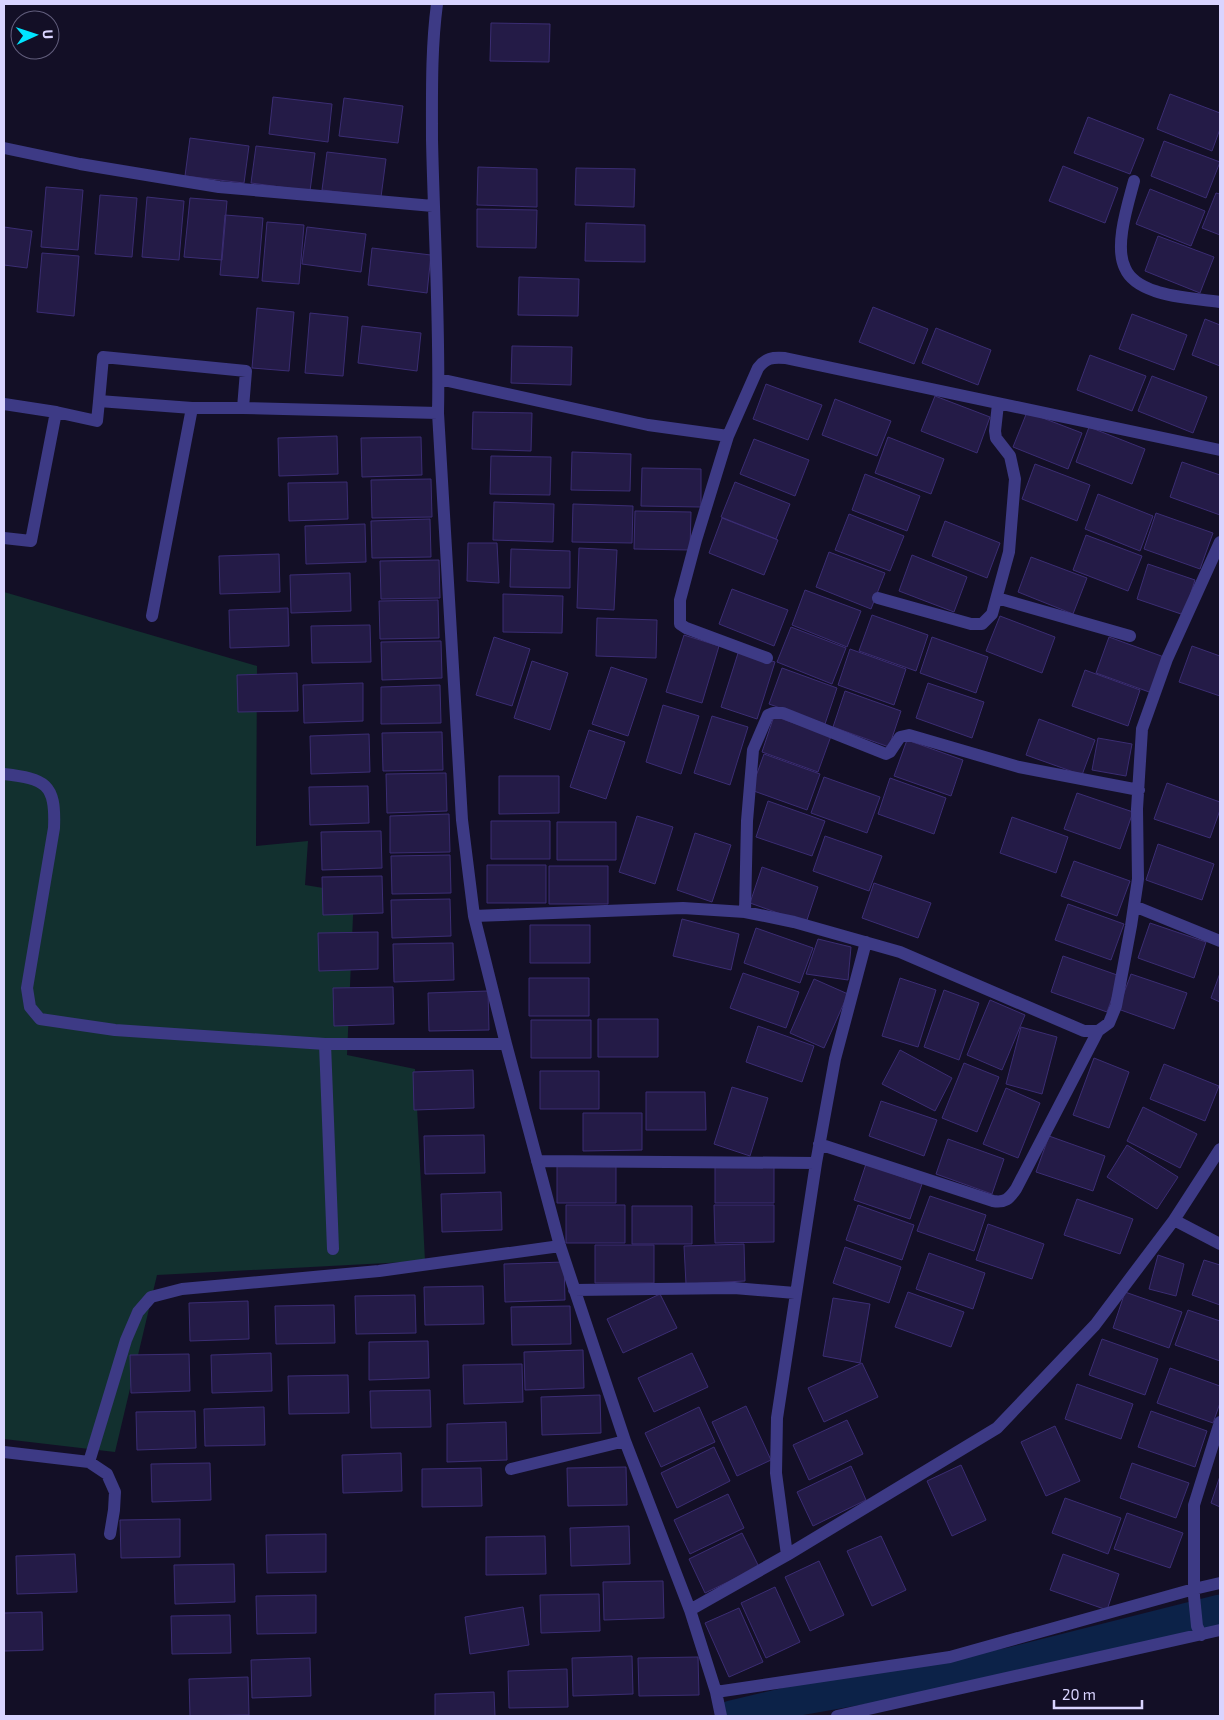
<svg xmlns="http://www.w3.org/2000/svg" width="1224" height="1720" font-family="'Exo 2',sans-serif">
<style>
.green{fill:#12302f}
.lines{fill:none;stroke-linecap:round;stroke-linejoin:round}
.canal{stroke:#0c2248;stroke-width:31}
.building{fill:#241b47;stroke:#3b2d73}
.lane{stroke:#3d3a85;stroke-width:12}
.street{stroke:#3d3a85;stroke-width:12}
</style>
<rect width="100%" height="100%" fill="#130f26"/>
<path class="green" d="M4 592 257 666 256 846 308 841 305 885 354 893 347 1055 415 1069 425 1261 157 1275 115 1452 4 1439Z"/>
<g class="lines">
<path class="canal" d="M731 1716 799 1700 1010 1663 1220 1610"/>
</g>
<path class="building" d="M491 23 550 24 549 62 490 61Z
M1170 94 1220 113V129L1212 151 1157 129Z
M273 97 332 104 328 142 269 134Z
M344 98 403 106 398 143 339 136Z
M1088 117 1144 139 1130 174 1074 153Z
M190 138 249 146 244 183 185 176Z
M1164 141 1220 162 1206 198 1151 176Z
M256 146 315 153 310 191 251 183Z
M327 152 386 159 381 197 322 190Z
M1063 166 1118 188 1105 223 1049 201Z
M478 167 537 169V207L477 205Z
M576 168 635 169 634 207 575 205Z
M46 187 83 190 78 250 41 247Z
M1150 189 1205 211 1191 246 1136 224Z
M1216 193 1220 194V235L1202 228Z
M100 195 137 198 132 257 95 254Z
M147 197 184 201 179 260 142 257Z
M190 198 227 201 222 260 184 257Z
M477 209 537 210 536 248 477 247Z
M225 215 263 218 258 278 220 275Z
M267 222 304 225 299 284 262 281Z
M586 223 645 225V262L585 261Z
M4 227 32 231 27 268 4 265Z
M307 227 366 234 361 272 302 264Z
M1158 236 1214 257 1200 293 1145 271Z
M372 248 431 255 427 293 368 285Z
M42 253 79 256 74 316 37 312Z
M519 277 579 279 578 316 518 315Z
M873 307 928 329 914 364 859 342Z
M257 308 294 312 289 371 252 368Z
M310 313 348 317 343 376 305 373Z
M1132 314 1187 335 1174 370 1119 349Z
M1205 319 1220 325V366L1192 355Z
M362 326 421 333 417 371 358 363Z
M936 328 991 350 978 385 922 363Z
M512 346 572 347 571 385 511 383Z
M1090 355 1146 376 1132 411 1077 390Z
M1152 376 1207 397 1193 433 1138 411Z
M766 384 822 405 808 440 753 419Z
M935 396 990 417 977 453 921 431Z
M835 399 891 421 877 456 822 435Z
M473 412 532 413 531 451 472 449Z
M1027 412 1082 433 1068 469 1013 447Z
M1089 427 1145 449 1132 484 1076 462Z
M337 436 338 474 279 476 278 438Z
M421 437 422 475 362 477 361 438Z
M888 437 944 459 931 494 875 473Z
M754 439 809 460 795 496 740 474Z
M572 452 631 454 630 491 571 490Z
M491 456 551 457 550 495 490 494Z
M1182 462 1220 475V515L1170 497Z
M1035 464 1090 485 1077 521 1022 499Z
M642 468 701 469V507L641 506Z
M865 474 920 496 907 531 852 510Z
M431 479 432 517 372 518 371 480Z
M347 482 348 519 289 521 288 483Z
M735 482 790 504 776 539 721 517Z
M1098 494 1153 516 1140 551 1085 529Z
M494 502 554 504 553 542 493 540Z
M573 504 633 506 632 543 572 542Z
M635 511 691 512 690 550 634 549Z
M1156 513 1213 533 1200 569 1144 549Z
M849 514 904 536 890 571 835 550Z
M722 518 778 540 764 575 709 553Z
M430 519 431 557 372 558 371 521Z
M945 521 1000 543 987 578 932 556Z
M365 524 366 562 306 564 305 526Z
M1086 535 1142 556 1128 591 1073 570Z
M468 543H497L499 583 467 581Z
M579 548 617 550 614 610 577 608Z
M511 549 570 551V588L510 587Z
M829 552 885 573 871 609 816 587Z
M279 554 280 592 220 594 219 556Z
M912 555 967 577 954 612 899 591Z
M1031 557 1087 578 1073 614 1018 592Z
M439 560 440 598 381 599 380 561Z
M1148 564 1195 580 1184 615 1137 599Z
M350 573 351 611 291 613 290 575Z
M732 589 788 610 774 646 719 624Z
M805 590 861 611 847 647 792 625Z
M503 594 563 596 562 633 503 632Z
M438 600 439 638 380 639 379 601Z
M288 608 289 646 230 648 229 610Z
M872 615 928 635 916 671 859 651Z
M1000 616 1055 637 1042 673 986 651Z
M597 618 657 620 656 658 596 656Z
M370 625 371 662 312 663 311 626Z
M791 627 846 648 832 684 777 662Z
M684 635 719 646 702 703 666 692Z
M494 637 530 649 512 706 476 695Z
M932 637 988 657 976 693 920 673Z
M1109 637 1164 657 1152 693 1096 673Z
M441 641 442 678 382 680 381 642Z
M1192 646 1220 656V696L1179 682Z
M850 649 906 669 894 705 838 685Z
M739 650 775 662 757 719 721 707Z
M532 661 568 673 550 730 514 718Z
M611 667 647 679 628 736 592 724Z
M782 668 837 688 825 724 769 704Z
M1085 670 1140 690 1128 726 1072 706Z
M297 673 298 711 238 712 237 675Z
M363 683V721L304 723 303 685Z
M928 683 984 702 972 738 916 718Z
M440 685 441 723 381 724V687Z
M845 691 901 711 889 747 833 727Z
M663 705 699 716 681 774 646 762Z
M712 716 748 727 730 785 694 773Z
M774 716 831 736 818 772 762 752Z
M1039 719 1095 740 1082 775 1026 755Z
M589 730 625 742 606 799 570 787Z
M442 732 443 770 383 771 382 733Z
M369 734 370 772 311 774 310 736Z
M1098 738 1132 744 1126 776 1092 770Z
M907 740 963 760 951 796 894 776Z
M764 754 820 774 807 810 751 790Z
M446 773 447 811 387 813 386 774Z
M499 776H559V813L499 814Z
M824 777 880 797 867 833 811 813Z
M890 778 946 798 934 834 878 814Z
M1167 783 1220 802V810L1210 838 1154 819Z
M368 786 369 823 310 825 309 787Z
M1077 793 1133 812 1120 849 1064 829Z
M768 801 825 821 812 856 756 837Z
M449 814 450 852 390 853V816Z
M637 816 673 827 655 884 619 872Z
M1012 817 1068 837 1056 873 1000 853Z
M491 821H550V859H491Z
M557 822H616V860H557Z
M381 831 382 868 322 870 321 832Z
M695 833 731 845 712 902 677 890Z
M825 836 882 856 869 891 813 871Z
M1158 844 1214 864 1202 900 1146 880Z
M450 855 451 893 392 894 391 856Z
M1074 861 1130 881 1117 916 1061 896Z
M487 865H546V903H487Z
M549 866H608V904H549Z
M762 867 818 887 806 923 750 903Z
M382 876 383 913 323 915 322 877Z
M874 883 931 903 918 938 862 918Z
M450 899 451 936 392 938 391 900Z
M1068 904 1124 924 1111 960 1055 940Z
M682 919 739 934 731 970 673 956Z
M1150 923 1206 942 1194 978 1138 958Z
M530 925H590V963H530Z
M756 928 813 948 800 983 744 963Z
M378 932V969L319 971 318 933Z
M818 939 851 947 848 980 806 974Z
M453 943 454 980 394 982 393 944Z
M1063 956 1120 976 1107 1012 1051 992Z
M743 973 799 992 786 1028 730 1008Z
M1220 973V1002L1211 998Z
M1131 974 1187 993 1174 1029 1118 1009Z
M529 978H589V1016H529Z
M900 978 936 990 918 1047 882 1036Z
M814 979 848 994 824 1048 790 1033Z
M393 987 394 1024 334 1026 333 988Z
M944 990 979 1003 959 1060 924 1047Z
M488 991 489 1030 429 1031 428 993Z
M990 1000 1025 1015 1002 1070 967 1055Z
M598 1019H658V1057H598Z
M531 1020H591V1058H531Z
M758 1026 814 1046 802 1082 746 1062Z
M1021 1027 1057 1037 1042 1094 1006 1084Z
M900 1050 952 1078 935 1111 882 1084Z
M1094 1058 1129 1072 1109 1128 1073 1115Z
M964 1063 999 1077 977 1132 942 1118Z
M1164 1064 1219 1086 1205 1121 1150 1099Z
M473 1070 474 1108 414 1110 413 1072Z
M540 1071H599V1109H540Z
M732 1087 768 1098 750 1156 714 1144Z
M1006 1088 1040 1103 1018 1158 983 1144Z
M646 1092H705L706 1130H646Z
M881 1101 937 1120 924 1156 869 1136Z
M1143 1107 1197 1134 1180 1168 1127 1141Z
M583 1113H642V1150L583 1151Z
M484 1135 485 1173 425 1174 424 1136Z
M1049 1136 1105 1156 1093 1191 1036 1172Z
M948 1139 1004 1159 992 1194 936 1174Z
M1127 1145 1178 1177 1157 1209 1107 1177Z
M866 1164 922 1184 910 1219 854 1200Z
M616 1165V1203H557V1166Z
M715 1165H774V1203H715Z
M501 1192 502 1230 442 1232 441 1194Z
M930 1196 986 1215 974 1251 917 1231Z
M1077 1199 1133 1219 1120 1254 1064 1235Z
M566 1205H625V1243H566Z
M714 1205H774V1242L715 1243Z
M858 1205 914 1225 902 1260 846 1240Z
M632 1206H692V1244H632Z
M988 1224 1044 1244 1032 1279 976 1260Z
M744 1244 745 1281 686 1284 684 1246Z
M595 1245H654V1283H595Z
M845 1247 901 1267 889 1303 833 1283Z
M929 1253 985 1273 973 1309 916 1289Z
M1158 1255 1184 1264 1176 1296 1149 1289Z
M1204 1260 1220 1265V1305L1192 1295Z
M564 1262 565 1300 505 1302 504 1264Z
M483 1286 484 1324 425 1325 424 1287Z
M908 1292 964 1312 951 1347 895 1327Z
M1125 1292 1182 1312 1169 1348 1113 1328Z
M660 1294 677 1328 623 1353 607 1319Z
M415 1295 416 1333 356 1334 355 1296Z
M833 1298 870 1304 860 1363 823 1356Z
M248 1301 249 1339 190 1341 189 1303Z
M334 1305 335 1343 276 1344 275 1306Z
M570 1306 571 1344 512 1345 511 1307Z
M1188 1310 1220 1321V1361L1175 1345Z
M1102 1339 1158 1359 1145 1395 1089 1375Z
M428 1341 429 1378 369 1380V1342Z
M583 1350 584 1388 525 1390 524 1352Z
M271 1353 272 1391 212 1393 211 1355Z
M692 1353 708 1387 654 1412 638 1378Z
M189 1354 190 1391 131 1393 130 1355Z
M862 1363 878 1397 824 1422 808 1388Z
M522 1364 523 1402 464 1404 463 1365Z
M1170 1368 1220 1386V1403L1213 1423 1157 1403Z
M348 1375 349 1413 289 1414 288 1376Z
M1077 1384 1133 1404 1121 1439 1065 1419Z
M430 1390 431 1427 371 1428 370 1391Z
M600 1395 601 1433 542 1435 541 1397Z
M746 1406 771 1460 737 1476 712 1422Z
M264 1407 265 1445 205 1446 204 1409Z
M699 1407 715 1442 661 1467 645 1433Z
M195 1411 196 1448 137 1450 136 1412Z
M1151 1411 1207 1431 1195 1467 1138 1447Z
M847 1420 863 1454 809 1480 793 1445Z
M506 1422 507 1460 447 1462V1424Z
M1055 1426 1080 1481 1046 1496 1021 1442Z
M714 1447 730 1481 677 1508 661 1473Z
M401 1453 402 1491 343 1493 342 1455Z
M210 1463 211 1500 152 1502 151 1464Z
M1132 1463 1189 1483 1176 1518 1120 1498Z
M961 1465 986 1520 952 1536 927 1481Z
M851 1466 866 1500 813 1526 797 1492Z
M626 1467 627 1505 568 1506 567 1468Z
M481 1468 482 1506 422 1507V1469Z
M1220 1476V1507L1211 1503Z
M728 1494 744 1528 690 1554 674 1520Z
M1065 1498 1121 1518 1108 1554 1052 1533Z
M1127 1513 1183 1533 1170 1568 1114 1549Z
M180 1519V1557L121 1558 120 1520Z
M629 1526 630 1564 571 1566 570 1528Z
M742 1533 759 1567 705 1593 689 1559Z
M326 1534V1572L267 1573 266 1535Z
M545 1536 546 1574 486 1575V1537Z
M881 1536 906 1590 872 1606 847 1551Z
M75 1554 77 1592 17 1594 16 1556Z
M1063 1554 1119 1574 1107 1610 1050 1590Z
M819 1561 844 1615 810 1631 785 1577Z
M234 1564 235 1602 175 1604 174 1565Z
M663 1581 664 1618 604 1620 603 1582Z
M775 1587 800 1642 766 1658 741 1603Z
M599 1594 600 1631 541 1633 540 1595Z
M316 1595V1633L257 1634 256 1596Z
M523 1607 529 1645 470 1654 465 1617Z
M739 1608 763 1662 729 1677 705 1623Z
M42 1612 43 1650 4 1651V1613Z
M230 1615 231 1653 172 1654 171 1616Z
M632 1656 633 1694 573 1696 572 1658Z
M698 1657 699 1695 639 1696 638 1658Z
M310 1658 311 1696 252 1698 251 1660Z
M567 1669 568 1707 509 1708 508 1671Z
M248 1677 249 1715 190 1716 189 1679Z
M494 1692 495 1716H435V1694Z"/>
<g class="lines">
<path class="lane" d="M325 1044 333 1249"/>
<path class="street" d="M437 4C431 49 432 95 432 140 434 231 440 322 438 413L462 820 474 916 506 1044 560 1246 625 1441 690 1610 716 1692 721 1716
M4 148 80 164 219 187 433 206
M1134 181C1128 204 1114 246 1125 268 1130 280 1143 287 1155 291 1174 298 1200 299 1220 302
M439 379 648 425 728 436
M99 401 103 357 246 371 243 408
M4 404 56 412 97 421 99 401 192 408H243L438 413
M4 538 31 541 56 412
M878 598 971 624H982L992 614 1009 552 1015 479 1010 456 996 438 995 431 998 404
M997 598 1130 636
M152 616 192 408
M767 658 686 628 680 624V600L696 540 728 436 758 368C766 358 772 357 785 358L1220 450
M4 774C45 779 56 783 54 828L27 988 30 1007 40 1019 115 1030 325 1044H506
M1134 906 1220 941
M745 912 747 821 753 750 768 715 773 713H783L886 754 890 752 900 737 909 735 1019 767 1139 790
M474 916 683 908 745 912 794 922 900 952 1084 1031H1098L1109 1023 1116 1006 1131 926 1138 879 1137 809 1142 729 1167 659 1220 542
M819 1144 993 1201C1005 1203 1009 1199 1016 1189L1098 1031
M537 1161 816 1163
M1174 1220 1220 1244
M574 1290 734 1288 795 1293
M4 1452 89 1462 107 1474 115 1492 114 1510 110 1534
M89 1462 126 1340 138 1312 151 1297 182 1289 379 1271 560 1246
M511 1469 625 1441
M787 1555 776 1473 777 1418 816 1163 835 1059 866 942
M690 1610 787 1555 997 1428 1095 1325 1174 1220 1220 1149
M1201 1635 1197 1626 1194 1596V1505L1220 1422
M716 1692 950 1657 1194 1589 1220 1583
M837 1716 1220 1630"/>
</g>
<rect width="1224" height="1720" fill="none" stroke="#d9d4ff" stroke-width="10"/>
<g transform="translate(35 35) rotate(87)"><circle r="24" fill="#130f26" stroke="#625e7d"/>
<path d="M0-4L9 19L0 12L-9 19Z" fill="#00e5ff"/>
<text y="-8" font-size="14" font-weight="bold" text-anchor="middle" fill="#d9d4ff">U</text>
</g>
<path d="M1054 1700v8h88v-8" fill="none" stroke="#d9d4ff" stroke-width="2.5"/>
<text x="1062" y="1700" font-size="15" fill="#d9d4ff" stroke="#130f26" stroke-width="4" paint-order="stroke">20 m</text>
</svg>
